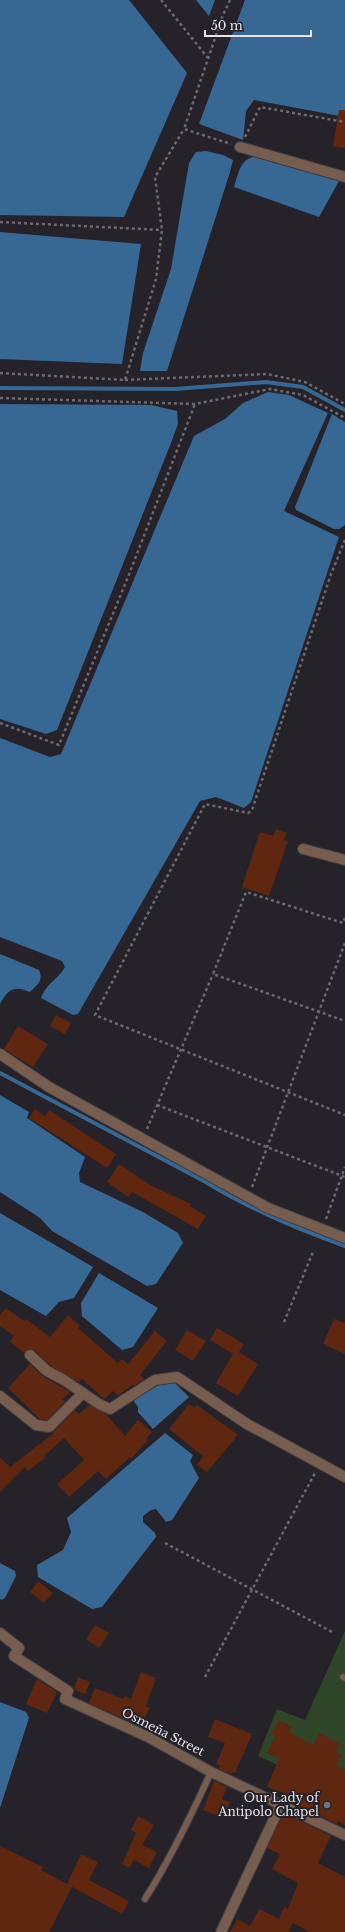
<svg xmlns="http://www.w3.org/2000/svg" width="345" height="1932" font-family="'Libre Baskerville',serif">
<style>
.green{fill:#2e4627}
.water{fill:#376894}
.lines{fill:none;stroke-linecap:round;stroke-linejoin:round}
.stream{stroke:#376894;stroke-width:4}
.building{fill:#5f270f}
.service-casing{stroke:#403d45;stroke-width:8}
.minor-casing{stroke:#403d45;stroke-width:12}
.path{stroke:#6c6970;stroke-width:2.5;stroke-dasharray:3 3;stroke-linecap:butt}
.service{stroke:#765d4e;stroke-width:6}
.minor{stroke:#765d4e;stroke-width:10}
.worship-dot{fill:#6b7280;stroke:#25222a;stroke-width:1.5}
.labels{text-anchor:middle;stroke-width:4;stroke-linejoin:round;paint-order:stroke}
.street-label{font-size:12px;fill:#e6e4ea;stroke:#25222a}
.poi-label{font-size:12px;fill:#e6e4ea;stroke:#25222a;text-anchor:end}
</style>
<rect width="100%" height="100%" fill="#25222a"/>
<path class="green" d="M345 1631V1795L319 1785 258 1756 277 1709 305 1720Z"/>
<path class="water" d="M0 0H129L187 73 124 217 0 215Z
M196 0H215L209 16Z
M245 0H345V117L254 100 246 111 243 140 199 124Z
M206 151 223 155 233 160 230 172 167 371H140L143 353 171 269 189 163 196 152Z
M254 157 339 181 319 217 234 187C238 175 240 159 254 157Z
M0 232 141 244 122 364 0 359Z
M268 392 289 395 328 413 284 511 339 537 251 802 244 808 216 797 200 801 78 1014 73 1015 41 998C47 982 57 981 65 967L62 961 0 937V738L50 757 61 754 194 436 225 419 243 403Z
M0 404 151 405 177 411 178 424 171 443 57 730 46 734 0 719Z
M332 414 345 422V525L339 529H334L296 510 295 507Z
M0 954 39 970C44 981 37 985 30 992 14 985 8 989 0 1004Z
M0 1095 29 1112 27 1118 85 1157 79 1173 80 1182 143 1212 178 1233 183 1243 156 1284 147 1286 52 1231 40 1218 0 1192Z
M0 1213 93 1267 74 1298 59 1302 46 1316 0 1290Z
M99 1273 158 1308 133 1347 122 1350 82 1316 81 1303Z
M175 1383 189 1397 153 1429 138 1412V1407L133 1400 159 1385Z
M165 1433 193 1455 190 1461 199 1478 172 1520 166 1522 156 1509 151 1510 143 1516V1522L155 1533 156 1537 102 1607 92 1609 38 1577 37 1565 63 1550 71 1532 67 1518Z
M0 1563 15 1571 16 1576 5 1598 2 1600 0 1599Z
M0 1702 26 1712 29 1718 0 1808Z"/>
<g class="lines">
<path class="stream" d="M0 388 175 389 266 382 303 387 345 410
M0 1073 204 1181C248 1208 297 1229 345 1246"/>
</g>
<path class="building" d="M339 110H345V148L333 146Z
M276 829 287 833 284 840 288 841 269 896 242 887 260 832 273 836Z
M56 1015 71 1023 65 1034 50 1026Z
M18 1026 48 1044 33 1067 4 1049Z
M35 1109 45 1116 49 1110 116 1154 107 1168 29 1118Z
M119 1164 150 1185 191 1204 190 1206 206 1216 198 1229 132 1192 128 1197 107 1182Z
M6 1308 24 1321 26 1319 50 1337 68 1315 80 1326 78 1328 118 1363 122 1359 128 1364 155 1331 167 1341 140 1375 144 1379 143 1380 133 1386 132 1385 118 1396 113 1391 104 1399 82 1379 79 1382 51 1366 34 1350 29 1349 24 1353 10 1342 14 1336 0 1326V1315Z
M334 1319 345 1323V1354L323 1344Z
M217 1328 244 1344 239 1352 258 1364 238 1396 216 1383 233 1354 210 1340Z
M187 1330 206 1341 193 1361 175 1350Z
M30 1364 44 1377 70 1392 62 1400 65 1402 47 1420 40 1419 8 1388Z
M189 1404 194 1408 197 1405 238 1435 207 1472 197 1465 203 1456 169 1429Z
M89 1405 106 1414 125 1436 138 1420 152 1432 146 1439 148 1440 131 1459 130 1457 106 1479 98 1471 69 1497 57 1484 84 1460 64 1438 44 1456 46 1457 28 1471 25 1467 0 1492V1457L10 1467 54 1433 53 1432 75 1410 79 1414Z
M38 1581 53 1593 44 1603 30 1592Z
M95 1625 109 1633 99 1648 86 1639Z
M141 1672 156 1678 146 1706 150 1708 140 1726 89 1703 95 1688 123 1699 125 1696 131 1699Z
M78 1677 90 1682 85 1694 74 1690Z
M37 1679 57 1692 47 1713 26 1704Z
M215 1719 252 1734 235 1773 233 1772 232 1774 219 1769 220 1766 216 1764 225 1743 208 1737Z
M279 1720 292 1727 289 1732 313 1745 319 1733 340 1744 336 1752 342 1755 336 1765 345 1770V1825L338 1821 337 1824 286 1800 284 1799 286 1794 267 1787 279 1758 267 1753 275 1736 271 1734Z
M214 1781 227 1787 222 1799 230 1802 224 1818 203 1810Z
M284 1813 331 1836 318 1863 345 1877V1932H310L293 1923 288 1932H230L237 1919 250 1926 259 1909 279 1919 284 1907 288 1909 298 1883 272 1869 280 1854 267 1848Z
M138 1816 154 1825 142 1845 157 1852 149 1868 134 1860 129 1868 122 1864 136 1833 131 1830Z
M0 1846 43 1867 41 1870 67 1884 81 1854 98 1862 89 1880 129 1901 122 1914 72 1887 49 1932H0Z"/>
<g class="lines">
<g class="service-casing">
<path id="service" d="M343 1677 345 1678
M145 1899C171 1858 191 1816 211 1772"/>
</g>
<g class="minor-casing">
<path id="minor" d="M240 147 345 177
M303 849 345 860
M0 1054 49 1087 268 1208 345 1238
M30 1355 47 1371 64 1380 99 1404 110 1409 155 1380 177 1377 247 1424 345 1477
M0 1396 36 1425 49 1427 82 1394
M0 1633 19 1648 14 1656 68 1691 65 1699 148 1737 211 1772 345 1835
M221 1932 281 1804"/>
</g>
<path class="path" d="M161 0 208 58
M230 0 223 15 184 129 231 144
M245 137 260 107 345 122
M0 222 162 230
M0 373 125 380 156 279 162 230 155 177 184 129
M125 380 267 374 305 382 345 404
M0 398 195 404 270 389 303 395 345 418
M345 540 331 574 252 810 248 813 205 804 95 1015 345 1115
M0 723 59 745 128 577 195 404
M345 918 343 923 246 892 213 974 345 1021
M157 1105 345 1177
M147 1129 213 974
M252 1187 345 943
M326 1219 345 1167
M284 1322 313 1252
M165 1543 334 1633
M205 1677 315 1473"/>
<use href="#service" class="service"/>
<use href="#minor" class="minor"/>
</g>
<circle class="worship-dot" cx="327" cy="1805" r="4"/>
<g class="labels">
<g class="street-label">
<text transform="translate(163 1732) rotate(27)" y="4">Osmeña Street</text>
</g>
<g class="poi-label">
<text x="319" y="1802">Our Lady of<tspan x="319" dy="14">Antipolo Chapel</tspan></text>
</g>
</g>
<path d="M205 30v6h106v-6" fill="none" stroke="#e6e4ea" stroke-width="2"/>
<text x="211" y="30" font-size="12" fill="#e6e4ea" stroke="#25222a" stroke-width="3" paint-order="stroke">50 m</text>
</svg>
